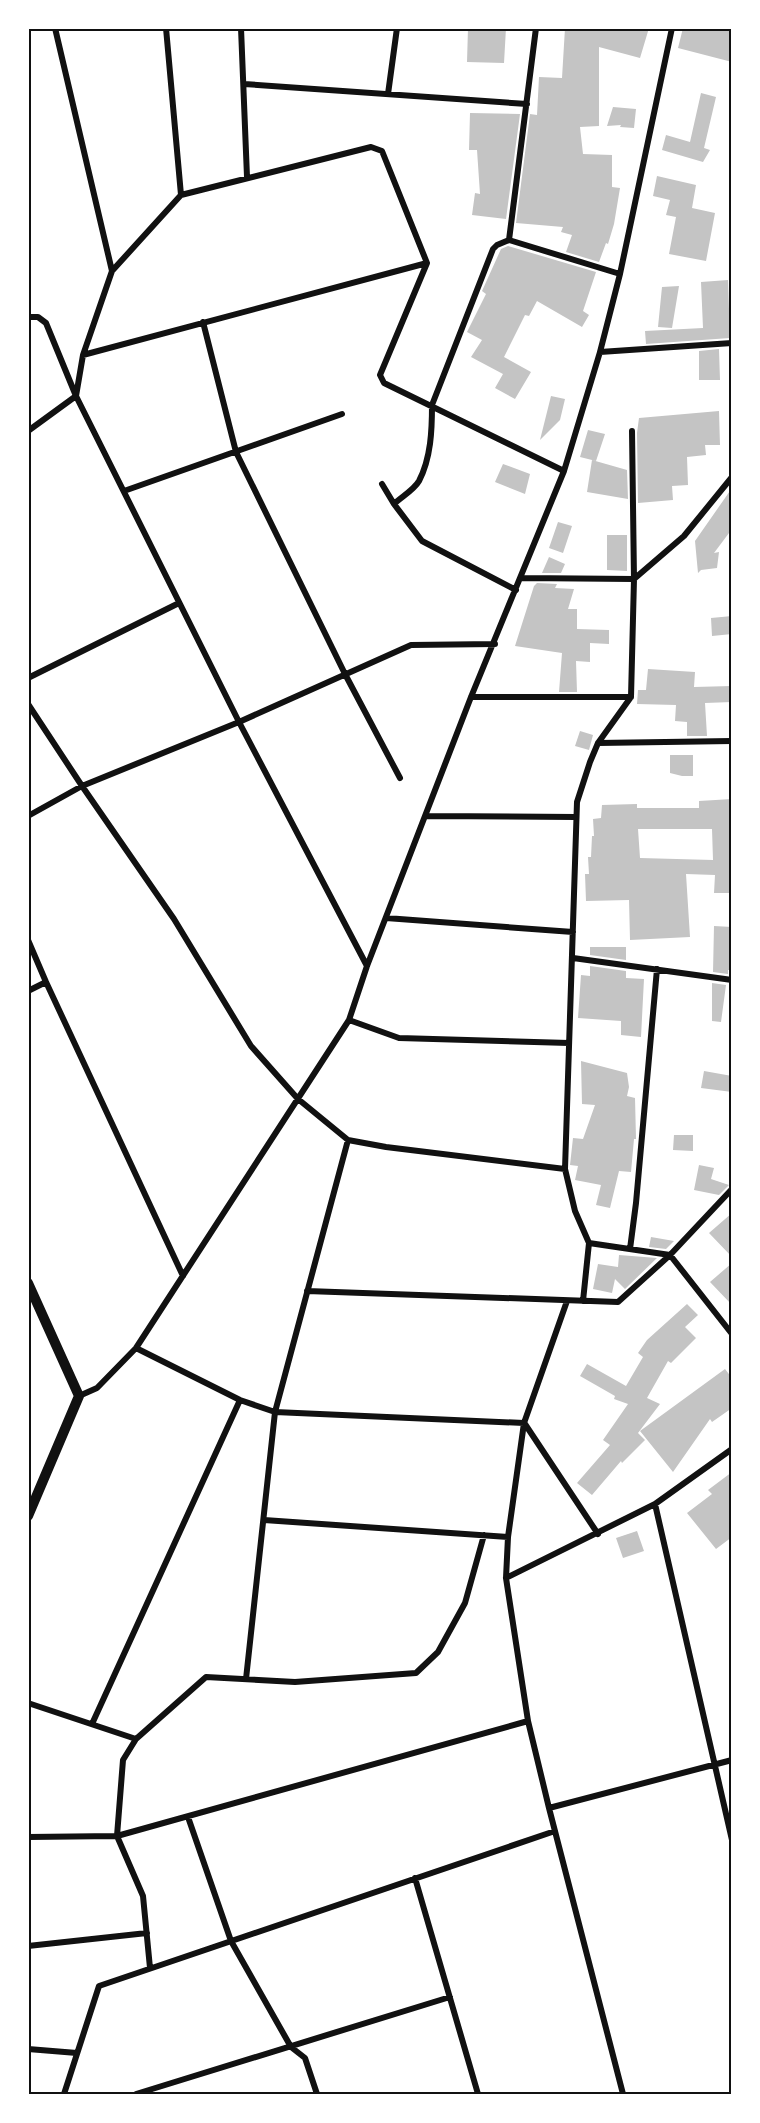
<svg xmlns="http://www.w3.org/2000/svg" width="760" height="2123" font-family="Overpass,sans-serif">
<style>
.building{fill:#c4c4c4;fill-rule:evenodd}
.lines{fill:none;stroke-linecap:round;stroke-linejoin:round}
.minor{stroke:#111;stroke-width:6}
.tertiary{stroke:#111;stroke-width:10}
.neatline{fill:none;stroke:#111;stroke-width:2}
</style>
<rect width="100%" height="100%" fill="#fff"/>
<path class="building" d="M468 28H506L504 63 467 62Z
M565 28H649L640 58 599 47V126L580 127 583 154 612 155V187L620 188 614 224 608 244 606 243 599 262 566 252 572 235 561 232 563 227 516 223 530 114 537 115 539 77 562 78Z
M683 28H732V62L678 48Z
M701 93 716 97 704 148 710 150 703 162 662 150 666 135 690 142Z
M613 107 636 109 634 128 620 127 621 125 607 126Z
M470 113 520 114 506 219 472 215 475 193 480 194 477 150H469Z
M657 176 696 185 692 208 715 213 706 261 669 254 676 217 666 215 670 200 653 196Z
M508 246 596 272 583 311 589 315 582 327 537 301 529 316 525 315 504 357 531 372 515 399 495 388 503 374 471 357 482 340 467 332 486 294 482 291 501 249Z
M728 280 730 338 646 344 645 331 703 328 701 282Z
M679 286 672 328 658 327 662 287Z
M719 349 720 380H699V351Z
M551 396 565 399 560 420 540 440Z
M719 411 720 445H705L706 455 687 457 688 485 672 486 673 500 638 503 637 433 639 418Z
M588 430 605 434 596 461 580 457Z
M592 460 627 470 628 499 587 492Z
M503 464 530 474 525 494 495 482Z
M732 488V529L714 553 719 552 717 568 701 570 698 573 695 541Z
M558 522 572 526 563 553 549 548Z
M607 535H627V571L607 570Z
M549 557 565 564 561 573H542Z
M537 583 557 584 555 588 574 589 568 609H577V629L609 630V644L590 643V662L576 661 577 692H559L562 653 515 646 534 586Z
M732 616V634L712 636 711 618Z
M648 669 695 672 694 687 732 686V702L705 703 707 736H687V722L675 721 676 705 637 704 638 690H646Z
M580 731 593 735 589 750 575 746Z
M670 755H693V776H682L670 773Z
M732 799V893H714L715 875 686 874 690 937 630 940 629 900 586 901 585 874H589L588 857H591L592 836H594L593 819 601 818 602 805 637 804V808H699V801ZM638 829H712L713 860 640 858Z
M714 926 732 927V970H728V974L713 972Z
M590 947H626V960L590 955Z
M590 966 626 971V978L644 979 641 1037 621 1035V1021L578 1018 581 975 590 976Z
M712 983 726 985 721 1022 712 1021Z
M581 1061 627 1073 629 1087 627 1096 635 1098 636 1139H634L631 1172 619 1171 610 1208 596 1205 601 1185 575 1180 578 1166 570 1165 573 1138 583 1139 595 1105 582 1104Z
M704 1071 732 1076V1092L701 1088Z
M674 1135H693V1151L673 1150Z
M699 1165 714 1168 711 1179 729 1185 719 1195 694 1190Z
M732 1213V1257L709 1233Z
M651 1237 674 1241 666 1249 649 1247Z
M619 1255 657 1258 625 1289 615 1279 612 1293 593 1289 598 1264 618 1267Z
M732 1263V1305L710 1282Z
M687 1304 698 1315 685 1327 696 1338 671 1363 668 1361 647 1398 660 1404 638 1433 645 1440 622 1463 621 1461 592 1495 577 1483 610 1445 603 1440 628 1404 614 1399 615 1396 580 1376 587 1364 626 1386 643 1357 638 1353 647 1340Z
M725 1369 732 1378V1408L712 1422 710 1419 673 1472 640 1431Z
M732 1472V1537L716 1549 687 1513 712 1494 708 1490Z
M637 1531 644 1551 623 1558 616 1538Z"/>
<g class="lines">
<path class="minor" d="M55 28 112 271
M166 28 181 195
M241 28 247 177
M244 84 527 104
M388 94 397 28
M509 240 536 28
M28 317H38L46 323 76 396 239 722 367 966
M203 322 236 452 345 674 400 778
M600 352 732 343
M83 355 427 263
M28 431 76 396 83 355 112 271 181 195 371 147 382 151 427 263 380 375 384 383 564 471
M382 484 394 504 422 541 516 590
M124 491 342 414
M394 504C401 497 414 490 419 481 431 458 432 430 432 405L493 249 497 245 509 240 620 274
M521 578 634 579 632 431
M28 678 179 603
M471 697H631
M28 704 82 786 174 919 251 1046 298 1099 348 1140 386 1147 565 1169
M598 743 732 741
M28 816 82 786 239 722 411 645 495 644
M427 816 576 817
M386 918 573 932
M28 940 46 982 183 1276
M573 958 732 980
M28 991 46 982
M349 1020 399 1038 569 1043
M589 1243 670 1255 732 1334
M630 1249 636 1203 657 969
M307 1291 618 1302 670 1255 732 1189
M567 1301 524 1423 508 1537 506 1578 528 1721 549 1808 623 2094
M583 1301 589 1243 575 1211 565 1169 577 802 590 762 598 743 631 697 634 579 684 536 732 477
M136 1348 240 1400 275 1412 524 1423
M79 1396 97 1388 136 1348 349 1020 367 966 471 697 564 471 600 352 620 274 672 28
M525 1424 598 1534
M655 1504 732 1840
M264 1520 508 1537
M506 1578 655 1504 732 1449
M246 1679 275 1412 348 1140
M28 1703 136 1739
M92 1724 240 1400
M549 1808 732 1760
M188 1817 231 1941 291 2047 305 2058 317 2094
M28 1837 117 1836 528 1721
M415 1878 478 2094
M28 1946 147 1933
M150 1968 143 1896 117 1836 123 1760 136 1739 206 1677 295 1682 416 1673 438 1652 465 1603 484 1535
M28 2049 77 2053
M64 2094 99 1986 555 1831
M136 2094 450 1997"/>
<path class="tertiary" d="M28 1283 79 1396 28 1516"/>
</g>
<rect width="760" height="2123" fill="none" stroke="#ffffff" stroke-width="60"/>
<rect x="30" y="30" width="700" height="2063" class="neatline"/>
</svg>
